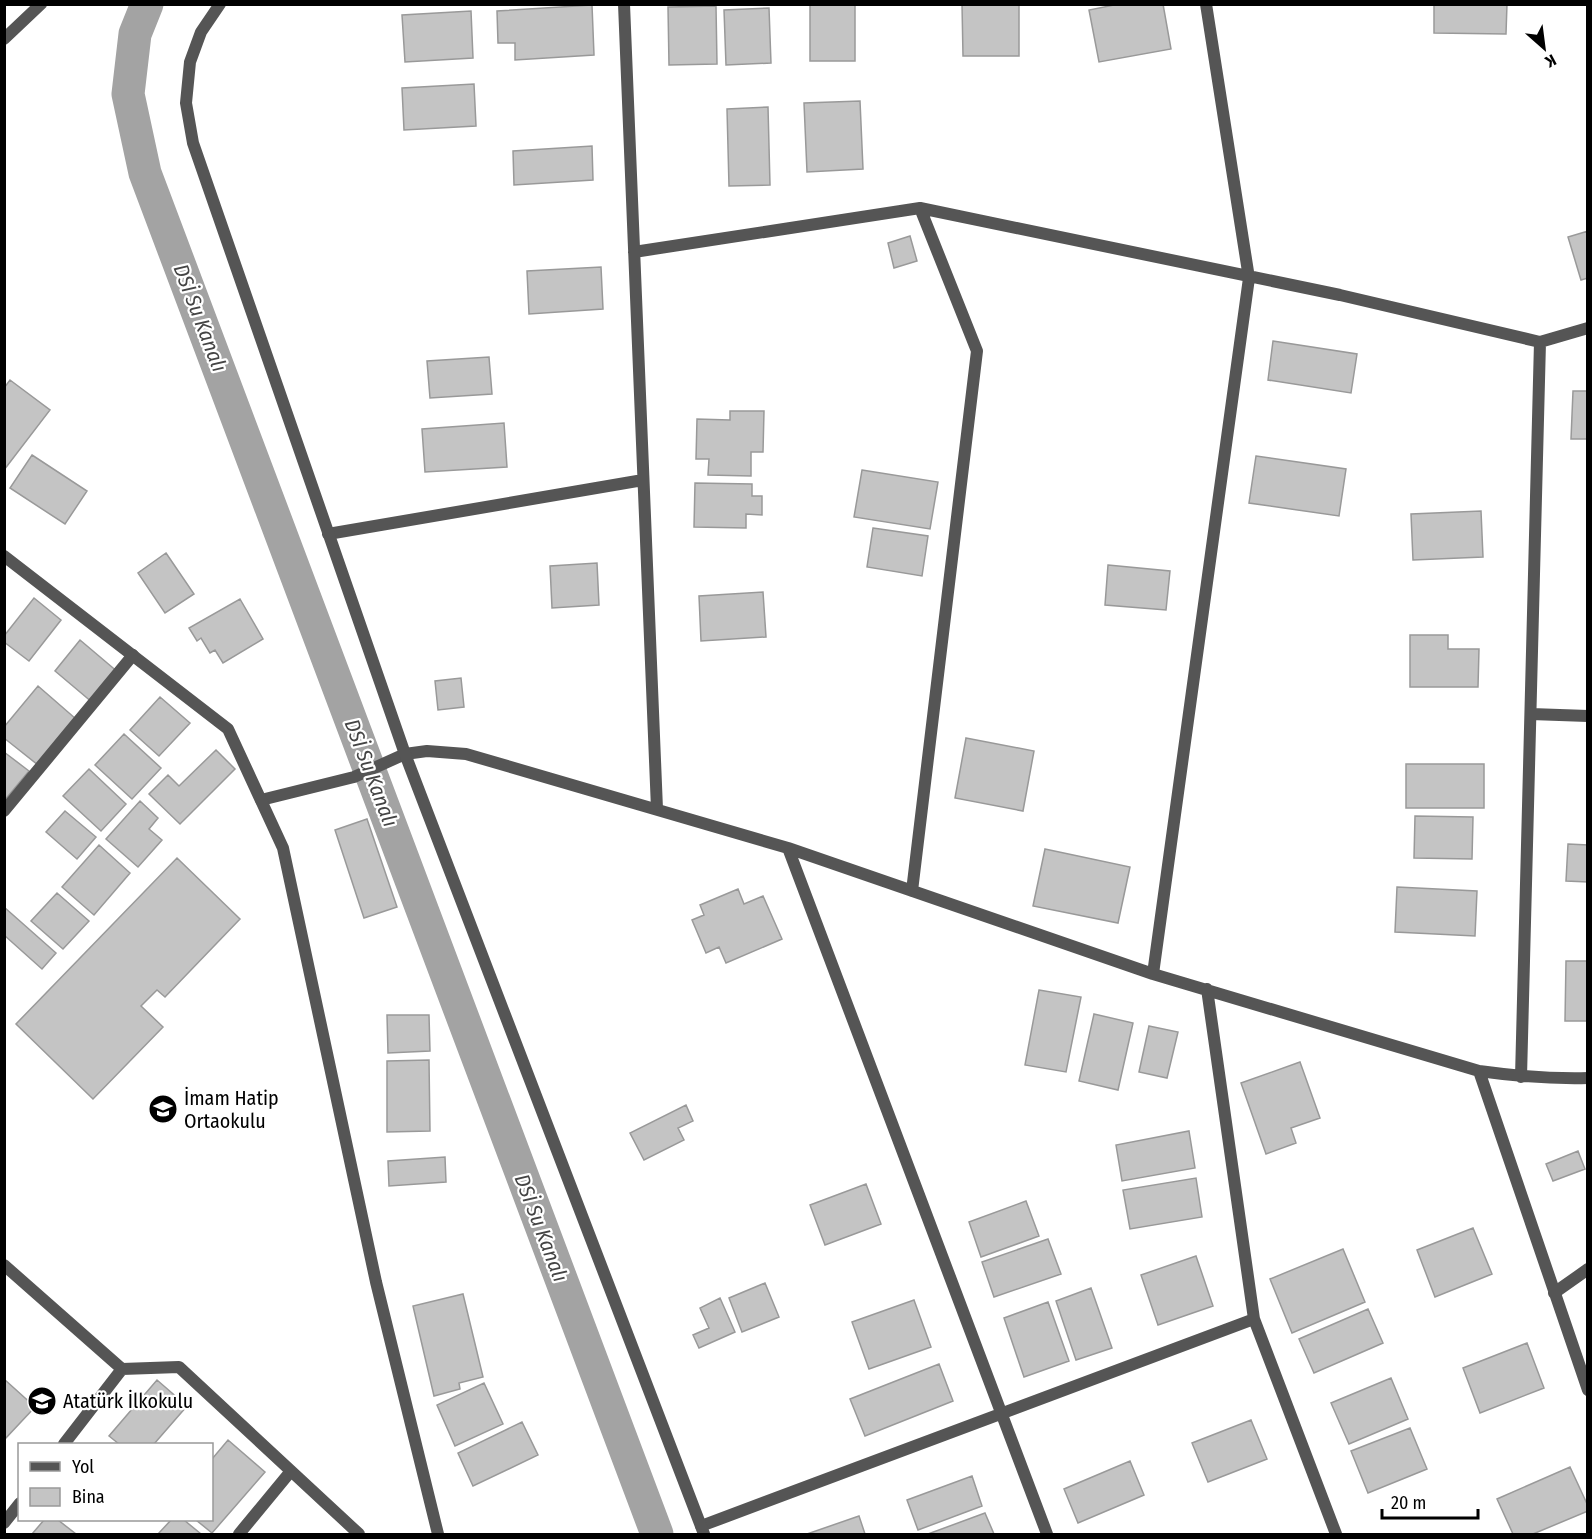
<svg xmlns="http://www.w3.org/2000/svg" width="1592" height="1539" font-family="'Fira Sans Condensed',sans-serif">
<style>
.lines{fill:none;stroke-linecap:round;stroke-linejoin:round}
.canal{stroke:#a3a3a3;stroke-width:33}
.building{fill:#c4c4c4;stroke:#999;stroke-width:1.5}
.minor{stroke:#555;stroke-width:12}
.tertiary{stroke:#555;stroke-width:12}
.labels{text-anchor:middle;stroke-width:4.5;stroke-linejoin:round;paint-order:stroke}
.poi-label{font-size:20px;fill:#000;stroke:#fff;text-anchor:start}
.water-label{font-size:21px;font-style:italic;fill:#444;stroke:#fff}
</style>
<rect width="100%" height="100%" fill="#fff"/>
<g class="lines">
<path class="canal" d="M147 4 135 34 128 94 145 173 657 1534"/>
</g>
<path class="building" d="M810 4H855V61H810Z
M962 4H1019V56H963Z
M1119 4H1163L1171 49 1099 62 1089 10Z
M1434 4H1507L1506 34 1434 33Z
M592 5 594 55 515 60V43H498L497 11Z
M716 6 717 64 669 65 668 7Z
M769 8 771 63 726 65 724 10Z
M471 11 473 58 405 62 402 15Z
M474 84 476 126 404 130 402 88Z
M860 101 863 169 807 172 804 103Z
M768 107 770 185 729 186 727 109Z
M592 146 593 180 514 185 513 151Z
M1588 231V278L1581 280 1568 237Z
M910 236 917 261 894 268 888 243Z
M601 267 603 309 529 314 527 271Z
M1273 341 1357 354 1351 393 1268 380Z
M489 357 492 394 430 398 427 361Z
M10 380 50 410 4 470V388Z
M1573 391H1588V439H1571Z
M730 411H764L763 452H751V476L708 475 709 459H696L697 419 730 420Z
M504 423 507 467 425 472 422 429Z
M32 455 87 491 65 524 10 488Z
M1256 456 1346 469 1339 516 1249 503Z
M862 470 938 482 930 529 854 517Z
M695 483 752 484V496H762V515L746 514V528L694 527Z
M1481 511 1483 557 1413 560 1411 514Z
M873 528 928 536 922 576 867 567Z
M166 553 194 594 165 613 138 573Z
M597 563 599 605 552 608 550 566Z
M1108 565 1170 571 1166 610 1105 605Z
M763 592 766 637 701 641 699 596Z
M34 598 61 620 29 661 4 642V636Z
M240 599 263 639 223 663 215 650 210 653 201 638 197 641 189 628Z
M1410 635H1448V649H1479L1478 687H1410Z
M80 640 119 673 93 703 55 671Z
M461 678 464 707 438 710 435 681Z
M38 686 76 719 38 765 4 738V727Z
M160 697 190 723 159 756 130 730Z
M124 734 161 768 132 799 95 765Z
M966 738 1034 751 1023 811 955 798Z
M216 750 235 769 180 824 149 794 168 775 179 786Z
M4 752 29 771 4 801Z
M1406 764H1484V808H1406Z
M89 769 126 804 101 831 63 796Z
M140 801 158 818 149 829 162 840 138 867 106 839Z
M65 811 96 837 77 859 46 832Z
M1415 816 1473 817 1472 859 1414 858Z
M367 819 397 907 364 918 335 830Z
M1568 844 1588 845V882L1566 881Z
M99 845 130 873 94 915 62 887Z
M1045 849 1130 867 1118 923 1033 906Z
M177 858 240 919 165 997 157 990 141 1006 163 1027 93 1099 16 1024Z
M1397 887 1477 891 1475 936 1395 932Z
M738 889 744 904 763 896 782 939 726 963 719 947 706 953 692 920 704 915 700 905Z
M57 893 89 921 63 949 31 921Z
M4 907 56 953 42 969 4 935Z
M1566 961H1588V1021H1565Z
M1039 990 1081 997 1066 1072 1025 1065Z
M1094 1014 1133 1023 1118 1090 1079 1081Z
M387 1015H429L430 1051 388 1053Z
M1149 1026 1178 1032 1167 1078 1139 1072Z
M429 1060 430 1131 387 1132V1061Z
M1300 1062 1320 1118 1291 1128 1296 1143 1266 1154 1241 1083Z
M686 1105 693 1121 678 1128 684 1140 644 1160 630 1133Z
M1189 1131 1195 1168 1122 1181 1116 1145Z
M1578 1151 1585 1169 1553 1181 1546 1164Z
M445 1157 446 1182 389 1186 388 1161Z
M1196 1178 1202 1217 1130 1229 1123 1190Z
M866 1184 881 1224 825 1245 810 1205Z
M1026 1201 1039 1236 981 1257 969 1222Z
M1473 1228 1492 1274 1435 1297 1417 1250Z
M1048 1239 1061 1274 994 1297 982 1262Z
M1343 1249 1365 1302 1292 1333 1270 1279Z
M1196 1256 1213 1306 1158 1325 1141 1275Z
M765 1283 779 1317 742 1332 729 1298Z
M1091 1288 1112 1348 1076 1360 1056 1301Z
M463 1294 483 1377 459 1383 460 1389 434 1396 413 1306Z
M720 1298 735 1332 699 1348 693 1335 709 1328 700 1308Z
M914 1300 931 1347 869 1369 852 1322Z
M1048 1302 1069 1361 1024 1377 1004 1318Z
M1368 1309 1383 1343 1314 1373 1299 1339Z
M1527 1343 1544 1388 1480 1413 1463 1368Z
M939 1364 953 1401 865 1436 850 1399Z
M1391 1378 1408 1419 1349 1444 1331 1403Z
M4 1379 35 1407 4 1440Z
M157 1380 187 1406 154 1444H119L109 1436Z
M484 1383 503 1424 455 1446 437 1405Z
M1251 1420 1267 1459 1208 1482 1192 1443Z
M522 1422 538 1455 473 1486 458 1453Z
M1410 1428 1427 1469 1368 1493 1351 1451Z
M228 1440 265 1472 212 1533 196 1520H212V1459Z
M1130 1461 1144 1495 1078 1523 1064 1489Z
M1570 1467 1588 1506V1511L1533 1534H1513L1497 1499Z
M972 1476 982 1506 918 1530 907 1500Z
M985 1513 994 1534H928Z
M859 1516 865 1534H807Z
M44 1520H58L76 1534H32Z
M171 1520H184L201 1534H158Z"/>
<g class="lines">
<path class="minor" d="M624 4 657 809
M4 39 41 4
M634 252 920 208 1340 295 1540 342
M328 534 643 480
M1531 714 1588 716
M261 800 354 777 405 754 427 751 466 754 788 848 1153 974 1479 1071C1515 1076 1550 1079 1588 1078
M4 811 133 655
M788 848 1047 1534
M912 891 977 351 920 208
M1153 974 1249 278 1206 4
M1207 989 1254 1319 1336 1534
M1479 1071 1588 1390
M1521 1077 1540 342 1588 328
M4 1265 122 1369 179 1367 359 1534
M1554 1293 1588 1269
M64 1444 122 1369
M4 1523 20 1503
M701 1526 1254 1319
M239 1534 291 1471"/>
<path class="tertiary" d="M220 4 201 32 190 62 186 103 193 143 405 754 704 1534
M4 556 228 729 283 848 376 1282 438 1534"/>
</g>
<defs>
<g id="school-disc" transform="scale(1.5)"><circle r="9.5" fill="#000" stroke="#fff"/><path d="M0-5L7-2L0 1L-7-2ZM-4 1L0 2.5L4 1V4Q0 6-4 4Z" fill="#fff"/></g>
</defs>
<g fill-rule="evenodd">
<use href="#school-disc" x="163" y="1109"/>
<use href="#school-disc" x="42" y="1401"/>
</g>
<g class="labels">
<g class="poi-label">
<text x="184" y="1105">İmam Hatip<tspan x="184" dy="23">Ortaokulu</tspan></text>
<text x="63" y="1408">Atatürk İlkokulu</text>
</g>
<g class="water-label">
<text transform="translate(200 318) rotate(69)" y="7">DSİ Su Kanalı</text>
<text transform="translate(371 773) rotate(69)" y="7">DSİ Su Kanalı</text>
<text transform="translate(541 1228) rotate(69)" y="7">DSİ Su Kanalı</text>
</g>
</g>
<rect width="1592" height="1539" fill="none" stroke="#000000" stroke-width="12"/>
<rect x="18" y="1443" width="195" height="78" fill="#ffffff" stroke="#999999" stroke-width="1.5"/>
<rect x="30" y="1462" width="30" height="9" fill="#555555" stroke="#999999" stroke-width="1.5"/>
<text x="72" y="1473" font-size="18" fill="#000000">Yol</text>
<rect x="30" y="1488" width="30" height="18" fill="#c4c4c4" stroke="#999999" stroke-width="1.5"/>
<text x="72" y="1503" font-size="18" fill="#000000">Bina</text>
<g transform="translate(1544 48) rotate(152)" stroke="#ffffff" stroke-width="4.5" paint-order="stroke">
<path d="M0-4.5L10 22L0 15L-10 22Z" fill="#000000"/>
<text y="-9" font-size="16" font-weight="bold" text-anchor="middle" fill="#000000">K</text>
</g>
<path d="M1382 1509v9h96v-9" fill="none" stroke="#000000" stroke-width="3"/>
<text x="1391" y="1509" font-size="18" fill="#000000" stroke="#ffffff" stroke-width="4.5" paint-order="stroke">20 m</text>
</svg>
